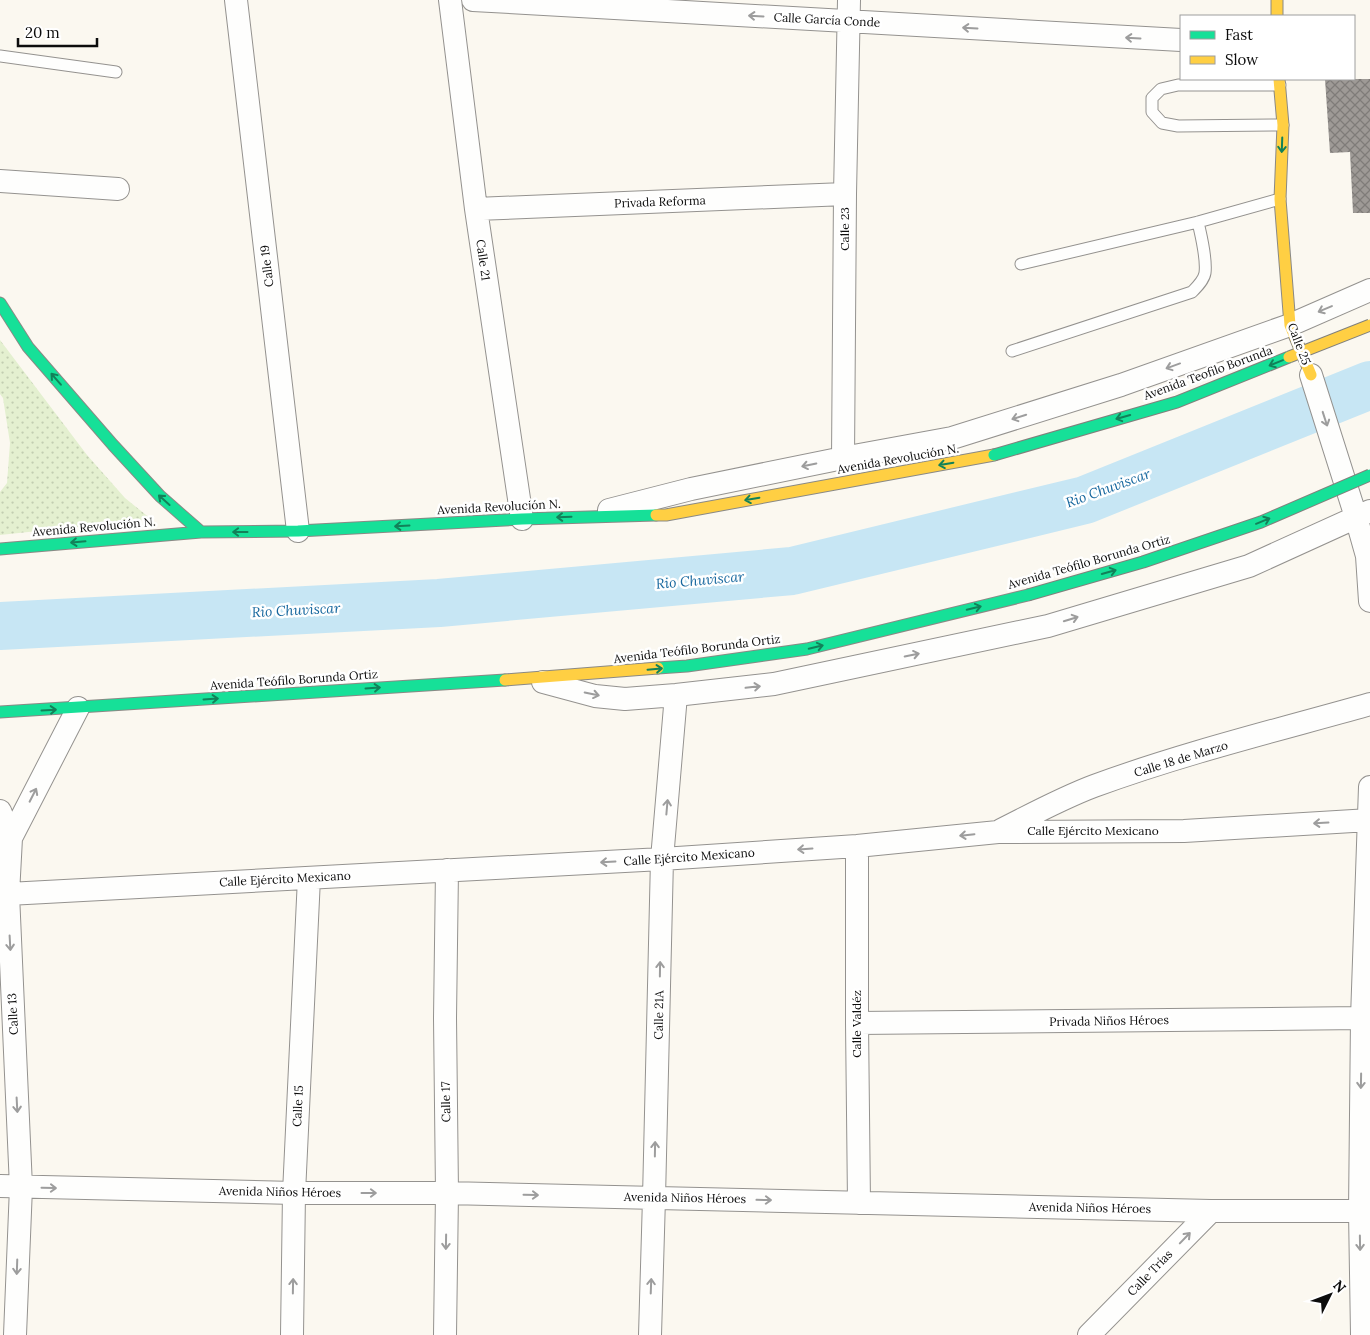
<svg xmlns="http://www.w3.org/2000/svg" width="1370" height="1335" font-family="Lora,serif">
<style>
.park{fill:url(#park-dots)}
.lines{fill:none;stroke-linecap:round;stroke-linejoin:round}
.river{stroke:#c7e6f4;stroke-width:48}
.building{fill:url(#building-cross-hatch)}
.lane-casing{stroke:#94928f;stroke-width:13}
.street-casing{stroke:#94928f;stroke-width:24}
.fast-casing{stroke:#8a8985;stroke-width:13}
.slow-casing{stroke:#8a8985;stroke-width:13}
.lane{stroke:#fefefd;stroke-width:11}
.street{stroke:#fefefd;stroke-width:22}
.fast{stroke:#16e098;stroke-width:11}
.slow{stroke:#ffcf43;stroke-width:11}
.fast-bridge-casing{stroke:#81807c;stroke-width:13;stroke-linecap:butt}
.slow-bridge-casing{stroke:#81807c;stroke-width:13;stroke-linecap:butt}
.fast-bridge{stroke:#16e098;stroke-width:11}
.slow-bridge{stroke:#ffcf43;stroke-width:11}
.oneway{stroke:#9d9d9d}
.oneway2{stroke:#128159}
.labels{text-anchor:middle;stroke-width:5;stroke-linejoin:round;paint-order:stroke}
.street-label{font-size:12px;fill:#0c0c0c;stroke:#fff}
.water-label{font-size:14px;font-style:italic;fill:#16679e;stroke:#fff}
</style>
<defs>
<pattern id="park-dots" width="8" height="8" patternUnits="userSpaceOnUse" patternTransform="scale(1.25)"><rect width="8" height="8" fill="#e4f0d0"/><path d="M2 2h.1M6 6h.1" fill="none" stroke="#c2cdb1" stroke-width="1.8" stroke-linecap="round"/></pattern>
<pattern id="building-cross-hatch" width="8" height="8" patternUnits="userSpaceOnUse" patternTransform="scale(1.25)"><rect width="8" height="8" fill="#9e9a96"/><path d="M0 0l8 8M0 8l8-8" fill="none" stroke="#7f7c79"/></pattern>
</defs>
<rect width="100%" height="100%" fill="#fbf8f0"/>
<path class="park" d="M0 340 87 455 125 498 151 519 0 535V492L7 483 10 443 3 398 0 394Z"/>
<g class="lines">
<path class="river" d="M0 626 439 603 792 571 1085 500 1370 385"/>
</g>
<path class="building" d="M1325 79H1370V213H1353L1350 152 1330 153Z"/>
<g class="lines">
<g class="lane-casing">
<path id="lane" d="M0 56 116 72
M1280 85H1178L1161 89 1152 98V112L1162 123 1178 126 1283 125
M1021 264 1198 222 1280 199
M1012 351 1192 292C1197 287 1204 280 1205 273 1207 258 1201 236 1198 222"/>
</g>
<g class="street-casing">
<path id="street" d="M236 0 298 531
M450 0 476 209 522 519
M473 0 1181 40
M0 181 118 189
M476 209 845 194
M1311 375 1356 517 1367 556 1370 601
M843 458 845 194 849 0
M609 510 691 489 843 458 952 438 1121 385 1290 325 1370 290
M543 682 595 696 625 699 676 695 774 684 1048 626 1249 566 1370 511
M0 811 11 838
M1001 830C1031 815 1062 798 1094 786 1184 753 1278 730 1370 704
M857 846V1023L859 1203
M0 892 8 894 662 859 857 846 998 832 1184 831 1370 820
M857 1023 1362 1018
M0 1186 294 1193H447L1211 1211H1370
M15 1335 21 1187 8 894 11 838 78 708
M292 1335 294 1193 309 878
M445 1335 447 1193 445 1018 447 870
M650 1335 654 1198 662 859 676 695
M1089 1335 1211 1211
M1362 1335 1360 1211 1362 1018 1370 787"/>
</g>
<g class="fast-casing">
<path id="fast" d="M0 303 28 347 113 445 160 496 201 532
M0 549 201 532 298 531 522 519 656 515
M658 668 687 666 807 649 1028 595
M0 712 505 680"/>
</g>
<g class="slow-casing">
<path id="slow" d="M1277 0V16
M1279 79 1283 125 1280 199 1290 325 1311 375
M656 515H666L994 455
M505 680 658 668"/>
</g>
<use href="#lane" class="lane"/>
<use href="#street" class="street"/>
<use href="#fast" class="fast"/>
<use href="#slow" class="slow"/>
<g class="fast-bridge-casing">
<path id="fast-bridge" d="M994 455 1177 402 1289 357
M1028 595 1143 562 1261 522 1370 475"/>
</g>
<g class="slow-bridge-casing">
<path id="slow-bridge" d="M1289 357 1370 325"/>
</g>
<use href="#fast-bridge" class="fast-bridge"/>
<use href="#slow-bridge" class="slow-bridge"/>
</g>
<defs><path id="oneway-shaft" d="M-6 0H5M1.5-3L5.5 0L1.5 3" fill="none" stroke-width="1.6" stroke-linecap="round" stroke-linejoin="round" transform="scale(1.25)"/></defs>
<g class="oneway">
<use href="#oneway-shaft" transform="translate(756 16) rotate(-177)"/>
<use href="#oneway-shaft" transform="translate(970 28) rotate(-177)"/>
<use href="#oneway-shaft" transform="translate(1133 38) rotate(-177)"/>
<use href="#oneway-shaft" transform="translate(1325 309) rotate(157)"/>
<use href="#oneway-shaft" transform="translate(1173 366) rotate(160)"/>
<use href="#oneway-shaft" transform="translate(1019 417) rotate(162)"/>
<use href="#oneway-shaft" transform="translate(1325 419) rotate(72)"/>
<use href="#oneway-shaft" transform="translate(809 465) rotate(168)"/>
<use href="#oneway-shaft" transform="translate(1071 619) rotate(-17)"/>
<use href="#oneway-shaft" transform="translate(912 655) rotate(-12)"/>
<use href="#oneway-shaft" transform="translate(753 687) rotate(-6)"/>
<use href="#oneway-shaft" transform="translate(592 694) rotate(12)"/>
<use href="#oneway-shaft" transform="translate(33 795) rotate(-63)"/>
<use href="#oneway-shaft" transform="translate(667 807) rotate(-85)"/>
<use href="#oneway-shaft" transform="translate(1321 823) rotate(177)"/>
<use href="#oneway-shaft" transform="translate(967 835) rotate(174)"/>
<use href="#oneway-shaft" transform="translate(805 849) rotate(176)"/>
<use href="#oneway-shaft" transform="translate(608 862) rotate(177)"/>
<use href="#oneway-shaft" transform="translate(10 943) rotate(87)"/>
<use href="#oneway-shaft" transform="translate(660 969) rotate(-89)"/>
<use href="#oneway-shaft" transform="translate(1361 1081) rotate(91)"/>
<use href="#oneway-shaft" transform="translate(17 1105) rotate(87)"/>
<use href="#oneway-shaft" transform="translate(655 1149) rotate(-89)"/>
<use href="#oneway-shaft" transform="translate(49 1188) rotate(1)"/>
<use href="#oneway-shaft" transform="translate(369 1193)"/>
<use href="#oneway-shaft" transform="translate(531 1195) rotate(1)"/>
<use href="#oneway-shaft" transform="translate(764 1200) rotate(1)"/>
<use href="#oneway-shaft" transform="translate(1185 1238) rotate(-46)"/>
<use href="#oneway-shaft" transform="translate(446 1242) rotate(91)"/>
<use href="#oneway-shaft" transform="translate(1360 1243) rotate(89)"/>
<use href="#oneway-shaft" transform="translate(17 1267) rotate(92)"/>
<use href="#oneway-shaft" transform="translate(293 1286) rotate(-89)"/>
<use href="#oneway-shaft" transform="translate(651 1286) rotate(-88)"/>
</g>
<g class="oneway2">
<use href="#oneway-shaft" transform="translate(1282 145) rotate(92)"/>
<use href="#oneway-shaft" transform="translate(1276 363) rotate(158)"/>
<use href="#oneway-shaft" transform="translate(56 379) rotate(-131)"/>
<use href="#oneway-shaft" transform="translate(1123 417) rotate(164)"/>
<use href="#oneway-shaft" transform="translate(946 464) rotate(170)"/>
<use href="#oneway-shaft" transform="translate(752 499) rotate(170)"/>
<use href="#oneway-shaft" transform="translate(164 500) rotate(-138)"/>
<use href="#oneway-shaft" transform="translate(564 517) rotate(178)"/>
<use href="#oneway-shaft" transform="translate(1263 521) rotate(-22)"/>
<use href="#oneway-shaft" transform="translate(402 526) rotate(177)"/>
<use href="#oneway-shaft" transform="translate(240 532) rotate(180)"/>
<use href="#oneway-shaft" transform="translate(78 542) rotate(175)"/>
<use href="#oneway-shaft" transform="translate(1109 572) rotate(-16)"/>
<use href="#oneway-shaft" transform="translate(974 608) rotate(-14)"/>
<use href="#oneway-shaft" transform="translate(816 647) rotate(-14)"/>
<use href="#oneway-shaft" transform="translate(655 669) rotate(-5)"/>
<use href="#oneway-shaft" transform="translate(373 688) rotate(-4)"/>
<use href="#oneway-shaft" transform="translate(211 699) rotate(-4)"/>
<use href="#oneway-shaft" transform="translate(49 710) rotate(-3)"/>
</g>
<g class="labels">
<g class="street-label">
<text transform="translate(827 20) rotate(3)" y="4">Calle García Conde</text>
<text transform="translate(660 202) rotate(-2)" y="4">Privada Reforma</text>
<text transform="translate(845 229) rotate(-90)" y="4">Calle 23</text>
<text transform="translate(483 260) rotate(82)" y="4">Calle 21</text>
<text transform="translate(267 266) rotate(-97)" y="4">Calle 19</text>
<text transform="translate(1299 344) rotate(69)" y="4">Calle 25</text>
<text transform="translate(1208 373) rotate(-20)" y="4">Avenida Teofilo Borunda</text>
<text transform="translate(898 459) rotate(-10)" y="4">Avenida Revolución N.</text>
<text transform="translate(499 507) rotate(-3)" y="4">Avenida Revolución N.</text>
<text transform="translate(94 527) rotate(-5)" y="4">Avenida Revolución N.</text>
<text transform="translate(1089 562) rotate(-16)" y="4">Avenida Teófilo Borunda Ortiz</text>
<text transform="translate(697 649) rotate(-7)" y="4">Avenida Teófilo Borunda Ortiz</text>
<text transform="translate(294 680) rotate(-4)" y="4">Avenida Teófilo Borunda Ortiz</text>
<text transform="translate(1181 759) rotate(-17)" y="4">Calle 18 de Marzo</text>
<text x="1093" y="835">Calle Ejército Mexicano</text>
<text transform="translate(689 857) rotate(-4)" y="4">Calle Ejército Mexicano</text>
<text transform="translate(285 879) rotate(-3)" y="4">Calle Ejército Mexicano</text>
<text transform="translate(13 1014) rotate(-93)" y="4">Calle 13</text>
<text transform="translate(659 1015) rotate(-89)" y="4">Calle 21A</text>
<text transform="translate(1109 1021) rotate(-1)" y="4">Privada Niños Héroes</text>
<text transform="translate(857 1024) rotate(-90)" y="4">Calle Valdéz</text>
<text transform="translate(446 1102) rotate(-91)" y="4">Calle 17</text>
<text transform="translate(298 1106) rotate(-87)" y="4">Calle 15</text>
<text transform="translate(280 1192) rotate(1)" y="4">Avenida Niños Héroes</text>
<text transform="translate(685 1198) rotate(1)" y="4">Avenida Niños Héroes</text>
<text transform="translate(1090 1208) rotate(1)" y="4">Avenida Niños Héroes</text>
<text transform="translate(1150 1273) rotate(-46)" y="4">Calle Trías</text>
</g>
<g class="water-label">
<text transform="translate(1108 488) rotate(-20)" y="5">Rio Chuviscar</text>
<text transform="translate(700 580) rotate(-5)" y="5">Rio Chuviscar</text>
<text transform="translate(296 610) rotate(-3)" y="5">Rio Chuviscar</text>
</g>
</g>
<rect x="1180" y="15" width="175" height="65" fill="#ffffff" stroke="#9e9e9e"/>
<rect x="1190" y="31" width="25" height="8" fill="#16e098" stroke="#9e9e9e"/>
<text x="1225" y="40" font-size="15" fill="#0c0c0c">Fast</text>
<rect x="1190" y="56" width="25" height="8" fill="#ffcf43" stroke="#9e9e9e"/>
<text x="1225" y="65" font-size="15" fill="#0c0c0c">Slow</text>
<g transform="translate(1330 1295) rotate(48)" stroke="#ffffff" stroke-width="4" paint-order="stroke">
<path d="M0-4L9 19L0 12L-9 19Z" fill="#0c0c0c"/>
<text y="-8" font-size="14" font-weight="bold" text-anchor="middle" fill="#0c0c0c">N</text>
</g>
<path d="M18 38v8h79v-8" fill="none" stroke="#0c0c0c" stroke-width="2.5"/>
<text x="25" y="38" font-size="15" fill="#0c0c0c" stroke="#ffffff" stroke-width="4" paint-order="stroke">20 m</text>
</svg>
